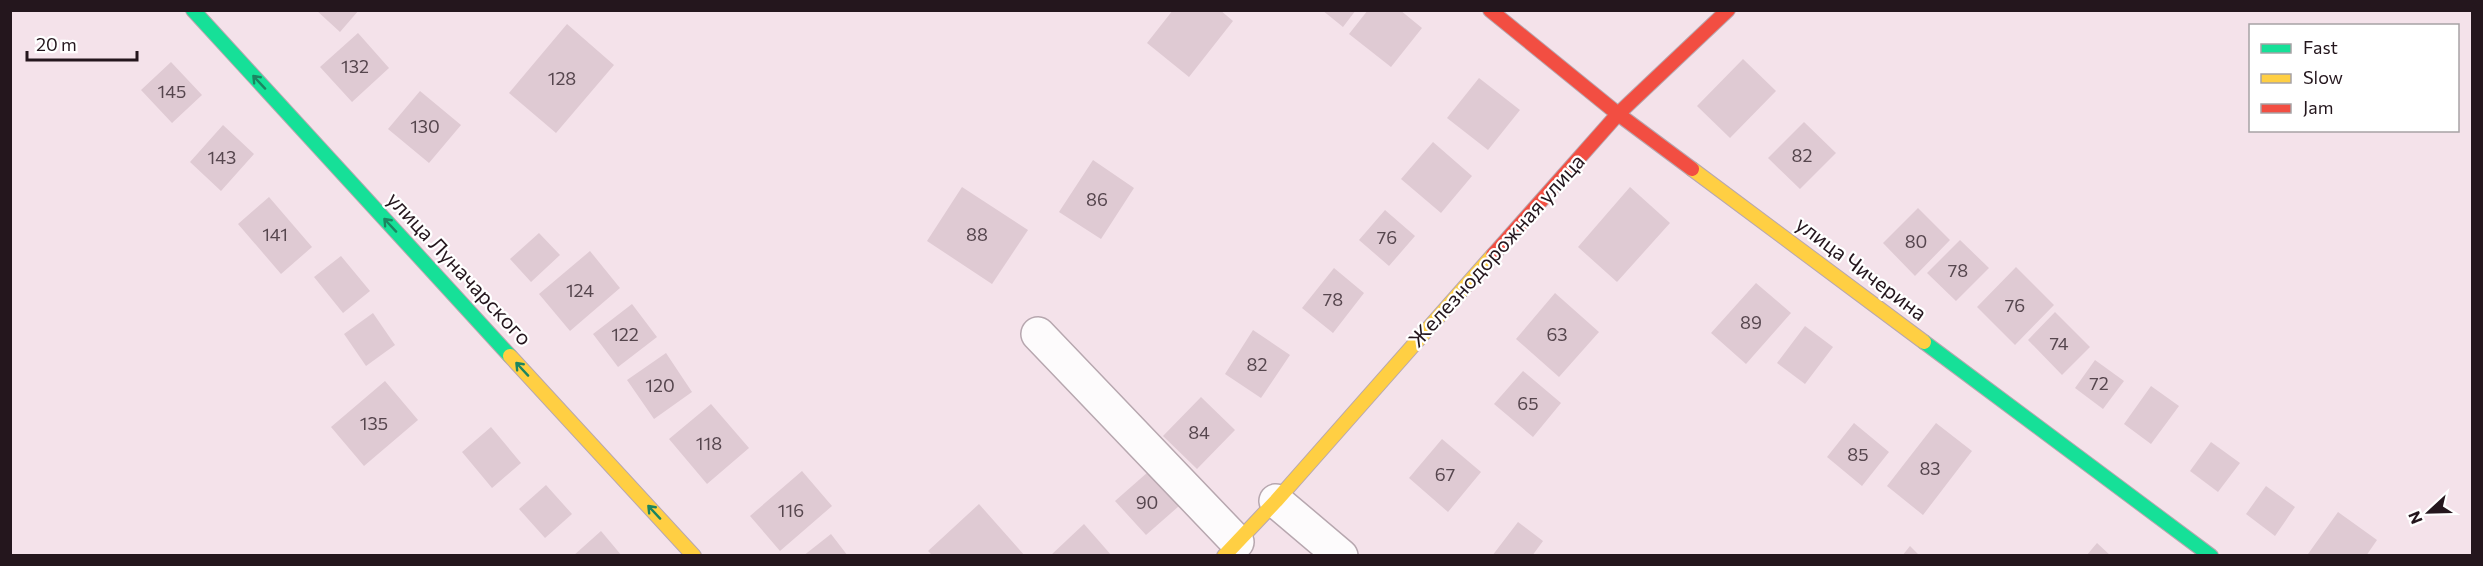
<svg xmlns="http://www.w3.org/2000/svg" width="2483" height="566" font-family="Commissioner,sans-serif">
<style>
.building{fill:#dfcad3}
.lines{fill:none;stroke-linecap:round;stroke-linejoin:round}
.street-casing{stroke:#b7a7af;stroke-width:36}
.fast-casing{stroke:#b7a7af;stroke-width:16}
.slow-casing{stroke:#b7a7af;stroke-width:16}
.jam-casing{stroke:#b7a7af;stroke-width:16}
.street{stroke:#fdfbfc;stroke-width:33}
.fast{stroke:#16e098;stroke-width:14}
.slow{stroke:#ffcf43;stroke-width:14}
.jam{stroke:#f24e42;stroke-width:14}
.oneway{stroke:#1c8561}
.labels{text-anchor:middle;stroke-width:4.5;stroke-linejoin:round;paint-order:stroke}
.number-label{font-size:18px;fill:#56464e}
.street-label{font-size:21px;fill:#24161d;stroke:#fff}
</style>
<rect width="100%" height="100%" fill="#f4e2ea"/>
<path class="building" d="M316 10H359L340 32Z
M1173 10H1220L1233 21 1189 77 1147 43Z
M1322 10H1356L1343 27Z
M1368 10H1400L1422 28 1391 67 1349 34Z
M567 24 614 65 556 133 509 93Z
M358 33 389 68 352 102 320 67Z
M1743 59 1776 91 1730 138 1697 106Z
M171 62 202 95 172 123 141 90Z
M1479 78 1520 110 1488 150 1447 118Z
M420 91 461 125 429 163 388 129Z
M1804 122 1836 153 1800 189 1768 158Z
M223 125 254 154 221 191 190 162Z
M1433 142 1472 176 1441 213 1401 179Z
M1093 160 1134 188 1101 239 1059 212Z
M962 187 1028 230 992 284 927 241Z
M1630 187 1670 223 1617 282 1578 247Z
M269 197 312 247 281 274 238 224Z
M1918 208 1950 240 1915 276 1883 243Z
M1385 210 1415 236 1389 266 1359 240Z
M539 233 560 255 531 282 510 259Z
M1960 240 1989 268 1956 301 1927 273Z
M590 251 620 288 570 331 539 294Z
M341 256 370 291 343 313 314 277Z
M2016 267 2054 305 2015 345 1977 307Z
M1334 268 1364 293 1333 333 1302 308Z
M1756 283 1791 313 1746 364 1711 333Z
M1555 293 1599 332 1559 377 1516 339Z
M632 304 657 337 618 367 593 334Z
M2055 312 2090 347 2062 375 2028 340Z
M373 313 395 345 366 366 344 334Z
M1805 326 1833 347 1805 384 1777 363Z
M1253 330 1290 355 1261 398 1225 374Z
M666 353 692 392 654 419 627 380Z
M2095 360 2124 381 2103 409 2075 388Z
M1523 371 1561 403 1533 437 1494 404Z
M385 381 418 420 364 466 331 427Z
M2151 386 2179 406 2151 444 2124 424Z
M1201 397 1235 430 1197 469 1163 436Z
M711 404 749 448 707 484 669 439Z
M1854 423 1889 452 1862 486 1827 457Z
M1936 423 1972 451 1923 515 1887 486Z
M491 427 521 463 492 488 462 452Z
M1442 439 1481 472 1448 512 1409 478Z
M2211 442 2240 463 2218 492 2190 471Z
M802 471 832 506 780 551 750 516Z
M1148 472 1179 506 1146 535 1115 501Z
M546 485 572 514 545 538 519 509Z
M2266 486 2295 507 2275 536 2246 514Z
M979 504 1025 556H933L928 551Z
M2338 512 2377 540 2366 556H2310L2308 554Z
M1518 522 1543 541 1532 556H1492Z
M1084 524 1112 556H1050Z
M601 531 622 556H573Z
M831 534 848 556H803Z
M2097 543 2111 556H2086Z
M1910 546 1920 556H1902Z"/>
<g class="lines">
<g class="street-casing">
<path id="street" d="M1038 334 1237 542
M1276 501 1341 556"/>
</g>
<g class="fast-casing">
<path id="fast" d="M193 10 510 356
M1924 342 2211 556"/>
</g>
<g class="slow-casing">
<path id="slow" d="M1692 169 1924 342
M510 356 694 556
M1224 556 1276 501 1493 255"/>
</g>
<g class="jam-casing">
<path id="jam" d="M1490 10 1618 114 1692 169
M1493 255 1618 114 1728 10"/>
</g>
<use href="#street" class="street"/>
<use href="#fast" class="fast"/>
<use href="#slow" class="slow"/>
<use href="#jam" class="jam"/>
</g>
<defs><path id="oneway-shaft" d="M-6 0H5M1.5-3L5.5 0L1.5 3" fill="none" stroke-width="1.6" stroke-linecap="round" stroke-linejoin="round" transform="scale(1.5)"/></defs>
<g class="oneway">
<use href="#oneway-shaft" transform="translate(259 82) rotate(-133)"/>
<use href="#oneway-shaft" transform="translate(390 225) rotate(-133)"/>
<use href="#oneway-shaft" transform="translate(522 369) rotate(-133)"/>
<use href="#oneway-shaft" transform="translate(654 512) rotate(-133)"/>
</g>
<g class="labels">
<g class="number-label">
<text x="355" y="73">132</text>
<text x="562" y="85">128</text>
<text x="172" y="98">145</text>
<text x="425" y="133">130</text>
<text x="1802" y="162">82</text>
<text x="222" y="164">143</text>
<text x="1097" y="206">86</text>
<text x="275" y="241">141</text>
<text x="977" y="241">88</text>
<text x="1387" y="244">76</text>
<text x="1916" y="248">80</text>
<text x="1958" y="277">78</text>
<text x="580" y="297">124</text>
<text x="1333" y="306">78</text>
<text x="2015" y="312">76</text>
<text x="1751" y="329">89</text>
<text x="625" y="341">122</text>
<text x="1557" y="341">63</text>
<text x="2059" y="350">74</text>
<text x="1257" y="371">82</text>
<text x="2099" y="390">72</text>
<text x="660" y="392">120</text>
<text x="1528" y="410">65</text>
<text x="374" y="430">135</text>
<text x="1199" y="439">84</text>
<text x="709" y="450">118</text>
<text x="1858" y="461">85</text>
<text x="1930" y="475">83</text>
<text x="1445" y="481">67</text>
<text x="1147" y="509">90</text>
<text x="791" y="517">116</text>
</g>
<g class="street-label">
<text transform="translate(1497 251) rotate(-48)" y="7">Железнодорожная улица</text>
<text transform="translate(459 269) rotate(47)" y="7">улица Луначарского</text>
<text transform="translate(1861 269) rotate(37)" y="7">улица Чичерина</text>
</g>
</g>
<rect width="2483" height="566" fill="none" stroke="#24161d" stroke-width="24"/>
<rect x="2249" y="24" width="210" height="108" fill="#ffffff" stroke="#a7a2a5" stroke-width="1.5"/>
<rect x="2261" y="44" width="30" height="9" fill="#16e098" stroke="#a7a2a5" stroke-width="1.5"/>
<text x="2303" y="54" font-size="18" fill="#24161d">Fast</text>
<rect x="2261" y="74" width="30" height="9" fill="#ffcf43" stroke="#a7a2a5" stroke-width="1.5"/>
<text x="2303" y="84" font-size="18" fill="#24161d">Slow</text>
<rect x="2261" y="104" width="30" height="9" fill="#f24e42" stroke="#a7a2a5" stroke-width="1.5"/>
<text x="2303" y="114" font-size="18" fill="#24161d">Jam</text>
<g transform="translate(2429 512) rotate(248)" stroke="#ffffff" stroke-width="4.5" paint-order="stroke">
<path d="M0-4.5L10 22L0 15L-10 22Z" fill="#24161d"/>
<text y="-9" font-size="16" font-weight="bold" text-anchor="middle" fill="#24161d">N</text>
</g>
<path d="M27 51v9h110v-9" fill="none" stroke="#24161d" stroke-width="3"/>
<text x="36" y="51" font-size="18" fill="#24161d" stroke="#ffffff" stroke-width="4.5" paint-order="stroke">20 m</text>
</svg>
